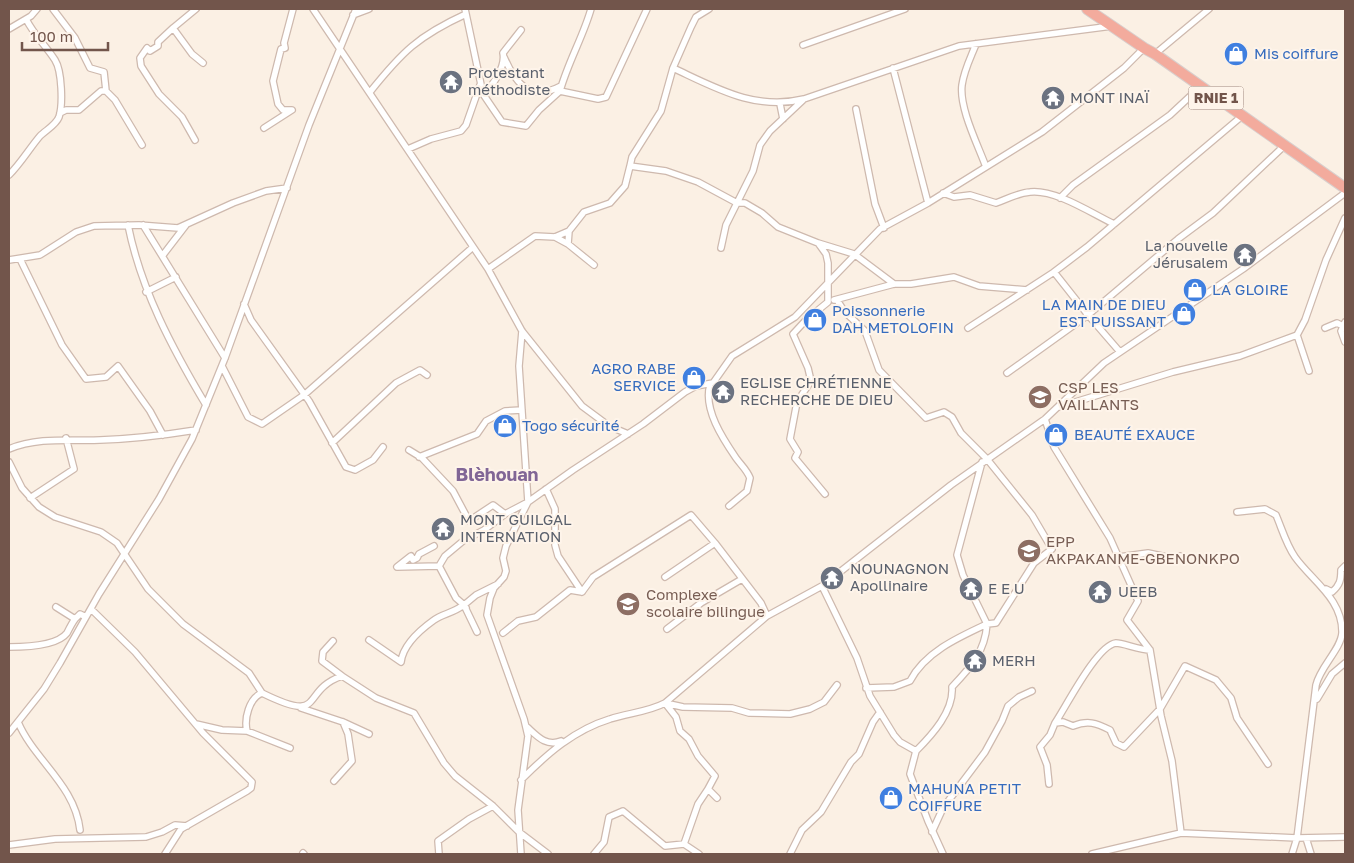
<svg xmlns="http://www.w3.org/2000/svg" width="1354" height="863" font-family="'Golos Text',sans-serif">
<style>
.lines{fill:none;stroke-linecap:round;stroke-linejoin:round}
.street-casing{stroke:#ceb9ae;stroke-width:8}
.highway-casing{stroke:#d8cfcd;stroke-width:12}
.street{stroke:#fff;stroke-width:5.5}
.highway{stroke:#f3ab9d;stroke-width:10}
.labels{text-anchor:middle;stroke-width:4;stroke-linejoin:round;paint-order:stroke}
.shield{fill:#fef4ea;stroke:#9c857b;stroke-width:1}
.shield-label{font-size:14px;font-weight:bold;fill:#72554b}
.shop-label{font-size:15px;fill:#366cbe;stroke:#fef4ea;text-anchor:start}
.worship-label{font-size:15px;fill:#5b616d;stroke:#fef4ea;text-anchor:start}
.education-label{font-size:15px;fill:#785e54;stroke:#fef4ea;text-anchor:start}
.quarter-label{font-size:18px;font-weight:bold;fill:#816696;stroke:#fef4ea}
</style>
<rect width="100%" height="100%" fill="#fbf0e4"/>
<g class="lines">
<g class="street-casing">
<path id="street" d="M53 9 75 38 90 68 104 72 106 91
M196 9 173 28 192 54 203 63
M313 9 488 269 522 331 582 406 609 426 628 434
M465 9 483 94 502 122 526 126 539 110 560 91 598 99 606 97 647 9
M353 15 369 9
M173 28 158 42V46L150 51 147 48 140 58 141 66 159 94 182 117 195 140
M9 29 31 16 37 9
M976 44C971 57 964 70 962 85 959 108 978 145 986 167
M803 45 905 9
M1155 54 1209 9
M504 57C516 85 531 102 561 86
M673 68C716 88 755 111 804 99L959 46 1112 26
M893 68 928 203
M560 91C568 62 583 37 591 9
M370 92C402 52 418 36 466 14
M483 94C493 86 506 66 503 53L521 30
M780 104 783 119
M856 109 875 204 884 228
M60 113 66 110H79L101 91H106L115 100 142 145
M264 128 292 110H283L278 104 273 81 281 49 285 48 284 43 293 9
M408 149 431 139 461 131 466 125 480 85
M630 166 632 157 661 111 673 68 691 27 696 17 709 9
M9 175C21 163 29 149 40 136 46 130 56 125 59 117 63 105 62 71 55 60 46 46 34 35 26 19
M943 193 954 197 970 195 996 203C1007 199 1018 193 1030 192 1055 189 1091 213 1114 224
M1060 198 1073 185 1170 115 1200 87
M128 225C141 290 172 348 206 405
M143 225 225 358
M569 231 568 244 594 265
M555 237 568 244
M818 243 854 254 894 284
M721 248 726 225 753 171 760 145 770 131 803 100
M163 255 186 225
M20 259 62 345 86 379 106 377 118 366 150 411 163 435
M9 260 40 255 76 232 94 226 139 225 178 228 233 203 266 191 287 188
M488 269 535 236 555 237 569 231 584 212 610 203 625 186 630 166 666 171 698 182 737 203H745L762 213 778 227 818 243 826 254 828 263V302L806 320 793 334 808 368 811 381 797 402 790 439 798 452 795 458 825 494
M146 292 176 277
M834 300 894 284H911L954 277 979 286 1027 290
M837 300 844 311 865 331 879 370 926 418 944 412 952 417 961 433 987 459 1032 515 1052 549 1034 563 996 623 987 624C985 652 971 667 952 687 954 711 932 735 916 751
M244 304 251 320 309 401 346 467 355 470 373 460 383 447
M1345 322 1341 331 1345 342
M968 328 1054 272 1087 247 1242 116
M1325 328 1337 323 1343 326
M1297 335 1309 371
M1120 352 1088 315 1178 239 1213 213 1284 146
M222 366 248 417 262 424 304 395 473 247
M1007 373 1088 315 1054 272
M710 385C703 409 723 439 736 458 741 465 747 470 750 478L747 491 729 506
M1059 407 1173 372 1240 356 1297 335 1305 320 1326 260 1345 218
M1045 419 1054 447 1110 538 1138 601 1127 620 1150 650 1161 716 1172 761 1181 833
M332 443 396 383 420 370 427 375
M9 449C38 437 69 441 100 440 132 439 165 435 196 430
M409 450 422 458 453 491 469 521 493 505 505 514
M419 457 477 434 486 421 505 411 522 410
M9 462 22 488 39 507 55 517 101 532 117 543 148 589 183 624 249 673 262 693
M546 489 555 509V545L558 556 582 592
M30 498 74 469 66 438
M1237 512 1265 509 1276 515C1282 529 1286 544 1295 557 1312 581 1343 599 1342 633 1341 649 1320 667 1316 685L1297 838 1292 854
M434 546 419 554 417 558 413 560 411 556 397 567 439 566
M1119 557 1148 553 1171 558 1180 556
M665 577 715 543 761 603 767 616
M498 584 476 595 464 605 456 598 439 566 445 556 463 541 484 530 505 514 528 502 573 470 643 424 685 392 696 386 713 383 732 356 795 317 880 229 928 203 1042 132 1124 68 1144 48
M822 586 857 658 870 696 894 735 900 742 916 751 910 774 928 821 943 854
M1326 589 1332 592C1340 585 1341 580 1341 570L1345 566
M464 605 477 632
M56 607 75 619 80 614 86 617
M91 609 135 652 203 733 252 782 251 788 247 791 181 829 165 854
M667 629 701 603 742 579
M503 633 518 621 536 617 570 590 582 592 593 577 691 515 715 543
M369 640 401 662C403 645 420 630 434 620 442 614 453 613 462 606L466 608
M333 641 323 652 322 661 342 676
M9 647C23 647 57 646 67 633 69 629 72 623 75 619
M866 688 894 687 910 681C925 652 959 637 987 624L963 575 957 555 982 462
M1317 699 1332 674 1345 663
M301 708 343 722 369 734
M18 722C34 760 75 785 80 830
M1055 723C1066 707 1097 645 1116 643 1123 643 1140 650 1150 650
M196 724 222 730 247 731 290 748
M527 727C537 736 546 747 561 741
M247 731C244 719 249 698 262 693 327 725 299 691 342 676L376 698 414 713 444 763 455 776 493 806 519 832 548 854
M9 733 44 689 60 663 99 594 159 499 192 439 225 358 309 125 356 9
M521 780C547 754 574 730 610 719 628 713 648 712 665 703L767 616 822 586 951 485 1045 419 1104 363 1243 269 1345 193
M334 781 352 761 348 734 343 722
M1049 784 1047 765 1040 747 1050 735 1055 723 1063 722 1073 726C1088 720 1096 723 1110 730L1116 743 1124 747 1160 709 1185 666 1216 680 1231 698 1237 718 1268 764
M717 798 708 789 715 776 698 756 689 739 680 731 676 717 665 703 683 707 732 708 749 713 790 714 810 709 824 702 837 685
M932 832 943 808 985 752 1002 721 1008 706 1019 697 1032 691
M1306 838 1311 854
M684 844 699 854
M9 845 55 839 146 837 162 832 175 825 187 826
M303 853 304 854
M439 854 438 841 469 819 493 806
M521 854 518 810 528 736 524 719 487 615 490 598 494 588 504 577 506 571 503 558 506 546 528 502 519 366 522 331
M594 854 604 842 609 817 623 811 665 846 684 844 698 804 708 789
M790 854 802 830 821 812 851 762 859 754 873 722 880 712
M1092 854 1181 833 1297 838 1345 837"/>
</g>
<g class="highway-casing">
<path id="highway" d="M1087 9 1144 48 1155 54 1345 188"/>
</g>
<use href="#street" class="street"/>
<use href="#highway" class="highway"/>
</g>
<defs>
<g id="shop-disc" transform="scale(1.25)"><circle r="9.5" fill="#3f7fe0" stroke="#fef4ea"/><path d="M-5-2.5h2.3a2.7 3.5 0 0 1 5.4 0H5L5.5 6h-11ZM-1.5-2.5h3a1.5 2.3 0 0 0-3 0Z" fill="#fff"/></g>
<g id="temple-disc" transform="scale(1.25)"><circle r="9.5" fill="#6b7280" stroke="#fef4ea"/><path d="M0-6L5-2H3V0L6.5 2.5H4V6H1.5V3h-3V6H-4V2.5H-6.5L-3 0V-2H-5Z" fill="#fff"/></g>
<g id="school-disc" transform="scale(1.25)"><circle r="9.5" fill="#8d6e63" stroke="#fef4ea"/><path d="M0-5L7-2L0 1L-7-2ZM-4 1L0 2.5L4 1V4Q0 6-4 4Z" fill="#fff"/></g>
</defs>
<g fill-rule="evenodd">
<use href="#shop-disc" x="1236" y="54"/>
<use href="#temple-disc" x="451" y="82"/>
<use href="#temple-disc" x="1053" y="98"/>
<use href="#temple-disc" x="1245" y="255"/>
<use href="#shop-disc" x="1195" y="290"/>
<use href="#shop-disc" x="1184" y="314"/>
<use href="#shop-disc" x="815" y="320"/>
<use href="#shop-disc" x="694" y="378"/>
<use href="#temple-disc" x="723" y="392"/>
<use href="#school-disc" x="1040" y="397"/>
<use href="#shop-disc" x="505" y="426"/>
<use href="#shop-disc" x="1056" y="435"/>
<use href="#temple-disc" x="443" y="529"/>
<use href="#school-disc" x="1029" y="551"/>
<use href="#temple-disc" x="832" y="578"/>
<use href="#temple-disc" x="971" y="589"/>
<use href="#temple-disc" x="1100" y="592"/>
<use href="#school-disc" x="628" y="604"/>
<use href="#temple-disc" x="975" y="661"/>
<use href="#shop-disc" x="891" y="798"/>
</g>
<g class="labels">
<rect class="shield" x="1188.5" y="86.5" width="55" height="23" rx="4"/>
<g class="shield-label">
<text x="1216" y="103">RNIE 1</text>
</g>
<g class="shop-label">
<text x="1254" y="59">Mis coiffure</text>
<text x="1212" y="295">LA GLOIRE</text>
<text x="1166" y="310" text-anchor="end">LA MAIN DE DIEU<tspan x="1166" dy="17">EST PUISSANT</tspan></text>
<text x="832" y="316">Poissonnerie<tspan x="832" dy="17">DAH METOLOFIN</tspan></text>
<text x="676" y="374" text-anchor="end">AGRO RABE<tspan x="676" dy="17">SERVICE</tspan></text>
<text x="522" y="431">Togo sécurité</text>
<text x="1074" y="440">BEAUTÉ EXAUCE</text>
<text x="908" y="794">MAHUNA PETIT<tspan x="908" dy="17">COIFFURE</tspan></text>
</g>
<g class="worship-label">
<text x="468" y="78">Protestant<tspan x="468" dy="17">méthodiste</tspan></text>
<text x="1070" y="103">MONT INAÏ</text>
<text x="1228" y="251" text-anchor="end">La nouvelle<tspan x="1228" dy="17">Jérusalem</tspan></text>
<text x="740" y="388">EGLISE CHRÉTIENNE<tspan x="740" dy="17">RECHERCHE DE DIEU</tspan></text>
<text x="460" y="525">MONT GUILGAL<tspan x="460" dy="17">INTERNATION</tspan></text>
<text x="850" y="574">NOUNAGNON<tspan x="850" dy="17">Apollinaire</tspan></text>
<text x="988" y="594">E E U</text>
<text x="1118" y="597">UEEB</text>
<text x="992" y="666">MERH</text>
</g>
<g class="education-label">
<text x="1058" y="393">CSP LES<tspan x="1058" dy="17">VAILLANTS</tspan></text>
<text x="1046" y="547">EPP<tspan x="1046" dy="17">AKPAKANME-GBENONKPO</tspan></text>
<text x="646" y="600">Complexe<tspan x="646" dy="17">scolaire bilingue</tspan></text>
</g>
<g class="quarter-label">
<text x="497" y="481">Blèhouan</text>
</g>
</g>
<rect width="1354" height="863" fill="none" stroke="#72554b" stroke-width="20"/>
<path d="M22 42v8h86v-8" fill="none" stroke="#72554b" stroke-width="2.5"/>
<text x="30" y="42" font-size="15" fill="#72554b" stroke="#fef4ea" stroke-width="4" paint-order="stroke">100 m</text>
</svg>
